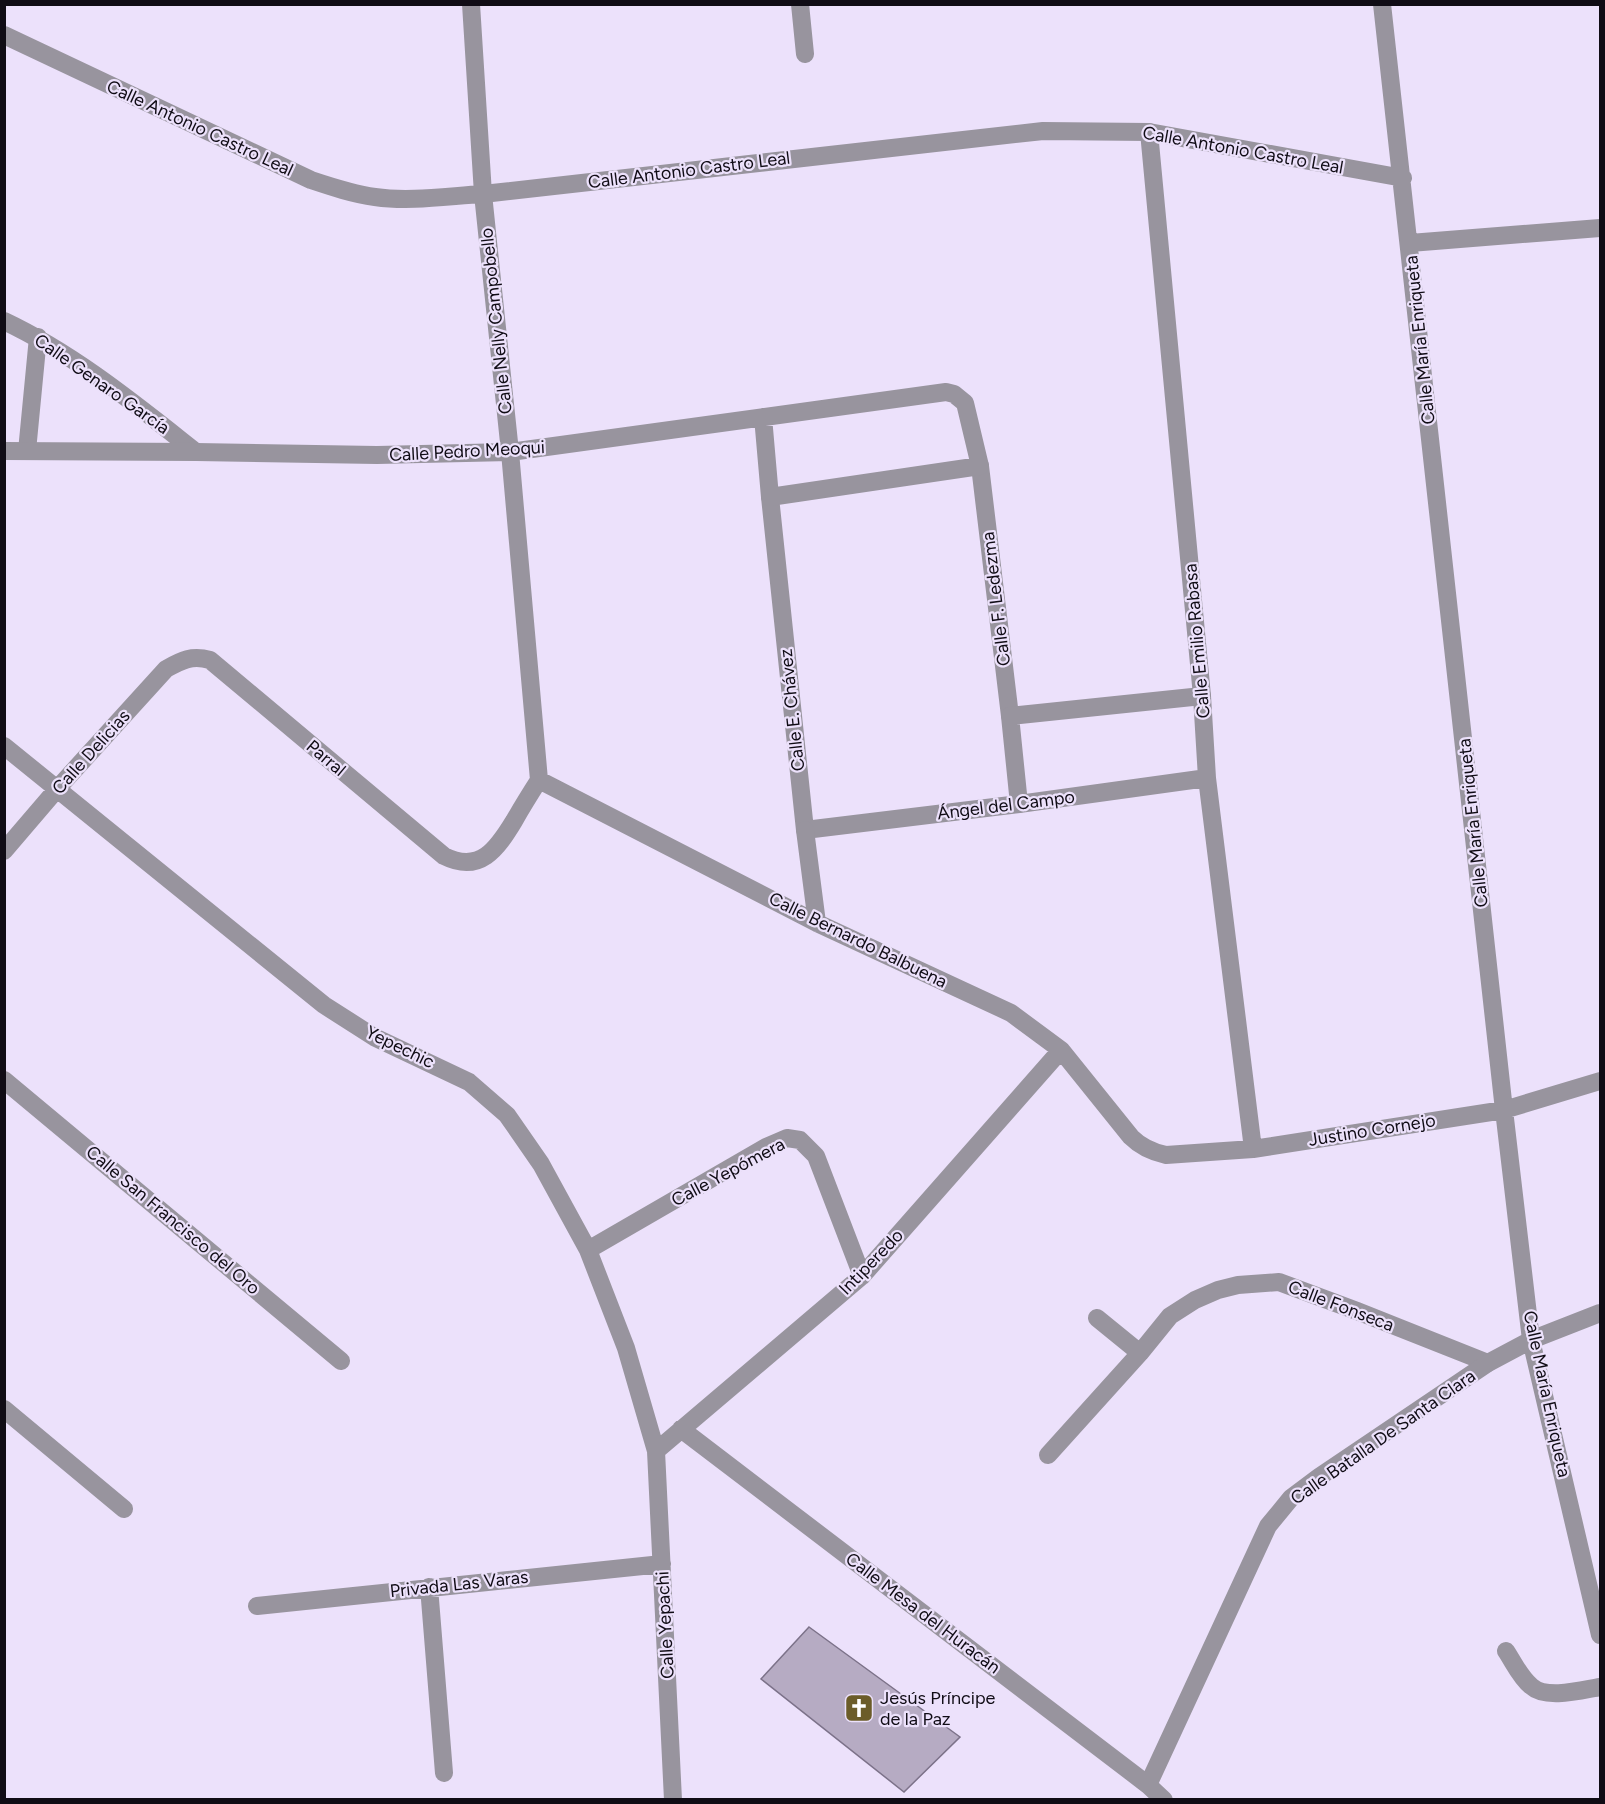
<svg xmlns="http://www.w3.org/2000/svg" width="1605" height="1804" font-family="Figtree,sans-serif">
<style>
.building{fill:#b6abc3;stroke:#7c7289;stroke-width:1.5}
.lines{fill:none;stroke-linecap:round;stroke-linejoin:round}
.lane{stroke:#98949e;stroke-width:18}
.street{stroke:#98949e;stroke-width:18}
.labels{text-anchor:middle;stroke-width:4.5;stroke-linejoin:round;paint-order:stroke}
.street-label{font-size:18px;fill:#100c15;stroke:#ece1fb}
.poi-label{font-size:18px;fill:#100c15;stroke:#ece1fb;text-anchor:start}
</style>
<rect width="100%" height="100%" fill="#ece1fb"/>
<path class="building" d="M809 1627 960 1737 904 1792 761 1679Z"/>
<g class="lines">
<path class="lane" d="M800 4 805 54
M1149 132 1202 696
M4 321C74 354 135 404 196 452
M27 451 38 337
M980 466 1010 716
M770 497 805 830 1019 804
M1097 1318 1140 1353
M1048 1455 1140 1353 1170 1316 1195 1300 1218 1290 1238 1285 1279 1282 1357 1311 1488 1363"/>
<path class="street" d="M471 4 483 194 510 452 539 780
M1382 4 1504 1110 1531 1340 1600 1635
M4 35 311 180C332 187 353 194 375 197 410 202 448 196 483 194L1043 131 1149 132 1403 178
M1410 243 1600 228
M4 451 196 452 377 455 510 452 946 392 954 394 965 403 980 466 770 497 763 417
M4 746 324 1005 374 1037 469 1082 507 1115 541 1164 588 1250 626 1348 656 1451 673 1800
M1207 778 1019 804 1010 716 1202 696 1207 778 1253 1149
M539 780 817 923 1011 1013 1061 1050 1131 1137C1141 1147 1152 1152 1166 1155L1253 1149 1504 1110 1600 1081
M805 830 817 923
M4 851 57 789 166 669C182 660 192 655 210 660L444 856C480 874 497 849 514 821 522 807 530 794 539 780
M4 1080 341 1361
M588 1250 766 1147 787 1138 800 1140 816 1156 862 1276
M4 1409 124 1509
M681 1429 1148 1785 1164 1800
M656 1451 862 1276 1061 1050
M429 1587 444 1773
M257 1606 662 1564
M1506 1651C1514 1663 1520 1677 1531 1686 1546 1700 1582 1690 1600 1687
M1148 1785 1268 1526 1291 1498 1319 1477 1488 1363 1531 1340 1600 1313"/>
</g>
<defs>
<g id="church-square" transform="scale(1.5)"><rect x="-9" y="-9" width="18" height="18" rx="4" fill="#6b5c29" stroke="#ece1fb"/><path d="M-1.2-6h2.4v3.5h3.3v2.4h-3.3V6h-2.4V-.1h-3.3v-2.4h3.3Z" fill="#fff"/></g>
</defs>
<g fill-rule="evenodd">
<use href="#church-square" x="859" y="1708"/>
</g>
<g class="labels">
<g class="street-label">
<text transform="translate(200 128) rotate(25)" y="6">Calle Antonio Castro Leal</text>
<text transform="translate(1243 150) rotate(10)" y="6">Calle Antonio Castro Leal</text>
<text transform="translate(689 170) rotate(-7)" y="6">Calle Antonio Castro Leal</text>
<text transform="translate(496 321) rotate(-96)" y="6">Calle Nelly Campobello</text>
<text transform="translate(1420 340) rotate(-96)" y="6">Calle María Enriqueta</text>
<text transform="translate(102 384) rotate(35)" y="6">Calle Genaro García</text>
<text transform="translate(467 451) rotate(-3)" y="6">Calle Pedro Meoqui</text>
<text transform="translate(996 599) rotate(-97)" y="6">Calle F. Ledezma</text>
<text transform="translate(1197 641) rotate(-95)" y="6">Calle Emilio Rabasa</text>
<text transform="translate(792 710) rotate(-96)" y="6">Calle E. Chávez</text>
<text transform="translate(91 752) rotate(-48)" y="6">Calle Delicias</text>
<text transform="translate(326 758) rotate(40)" y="6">Parral</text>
<text transform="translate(1006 805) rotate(-7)" y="6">Ángel del Campo</text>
<text transform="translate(1473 823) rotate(-96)" y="6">Calle María Enriqueta</text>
<text transform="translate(858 940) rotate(26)" y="6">Calle Bernardo Balbuena</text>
<text transform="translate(400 1047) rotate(26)" y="6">Yepechic</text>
<text transform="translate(1372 1130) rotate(-9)" y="6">Justino Cornejo</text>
<text transform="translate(728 1172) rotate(-28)" y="6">Calle Yepómera</text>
<text transform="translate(173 1220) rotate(40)" y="6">Calle San Francisco del Oro</text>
<text transform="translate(871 1262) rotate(-46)" y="6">Intiperedo</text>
<text transform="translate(1341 1306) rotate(21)" y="6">Calle Fonseca</text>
<text transform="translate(1547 1394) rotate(78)" y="6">Calle María Enriqueta</text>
<text transform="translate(1383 1437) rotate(-35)" y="6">Calle Batalla De Santa Clara</text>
<text transform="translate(459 1584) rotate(-6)" y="6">Privada Las Varas</text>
<text transform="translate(923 1613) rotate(37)" y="6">Calle Mesa del Huracán</text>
<text transform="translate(665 1625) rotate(-93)" y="6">Calle Yepachi</text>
</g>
<g class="poi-label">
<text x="880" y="1704">Jesús Príncipe<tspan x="880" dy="21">de la Paz</tspan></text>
</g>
</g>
<rect width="1605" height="1804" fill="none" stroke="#100c15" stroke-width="12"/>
</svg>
